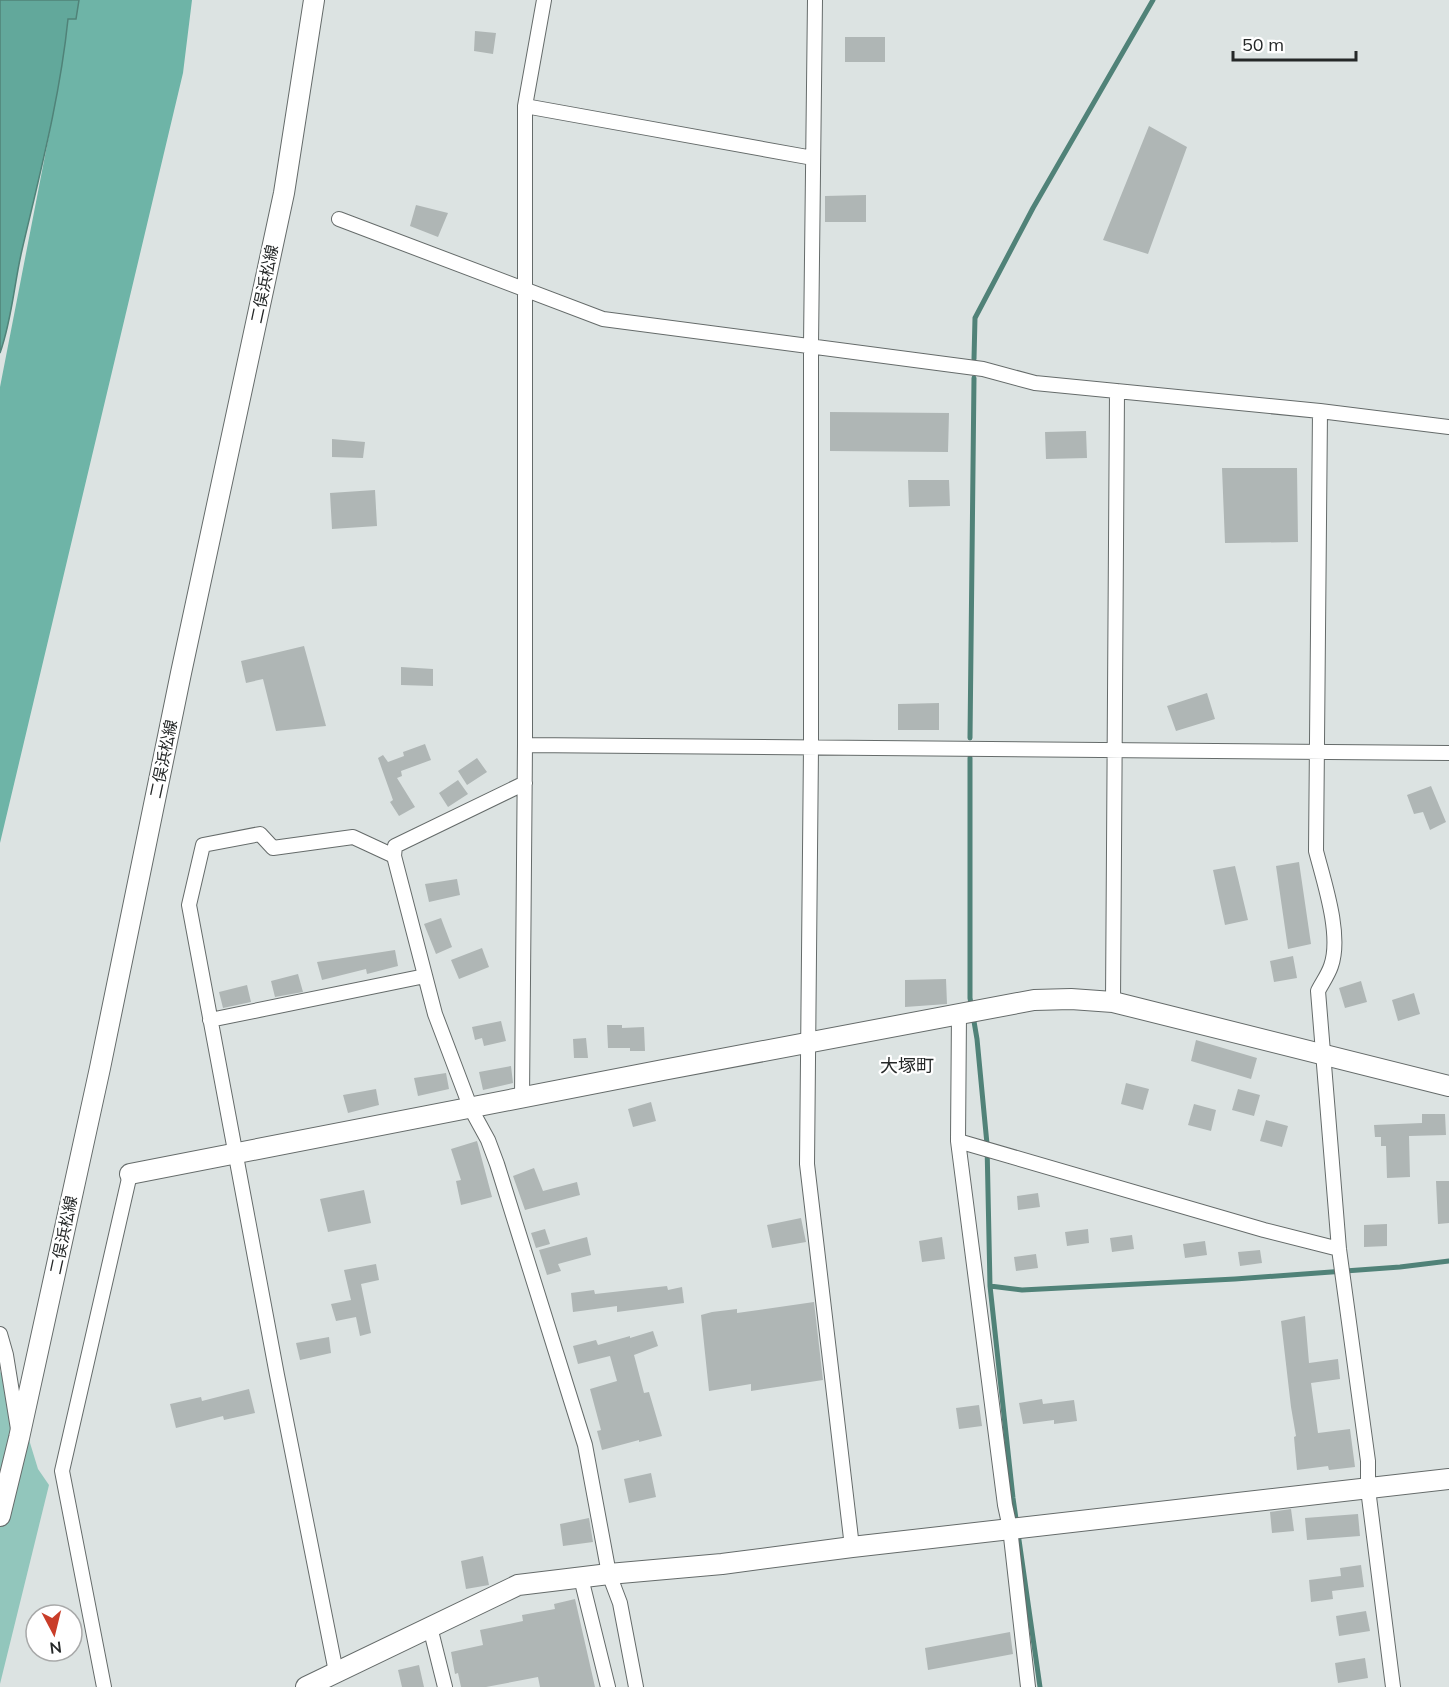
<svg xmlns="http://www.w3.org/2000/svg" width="1449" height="1687" font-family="Mulish,'Noto Sans JP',sans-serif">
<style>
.green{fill:#92c6bc}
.forest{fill:#6eb4a7}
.water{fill:#62a89b;stroke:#508278;stroke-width:1.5}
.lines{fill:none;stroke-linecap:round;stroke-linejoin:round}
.stream{stroke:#508278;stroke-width:5}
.building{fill:#afb6b5}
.street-casing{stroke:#656b6a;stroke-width:16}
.secondary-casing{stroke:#656b6a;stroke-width:22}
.street{stroke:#fff;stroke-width:14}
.secondary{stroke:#fff;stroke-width:20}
.labels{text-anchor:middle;stroke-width:4.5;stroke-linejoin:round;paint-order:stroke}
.street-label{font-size:16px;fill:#252828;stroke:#fff}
.neighbourhood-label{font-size:18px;fill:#252828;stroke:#fff}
</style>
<rect width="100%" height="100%" fill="#dce3e2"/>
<path class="green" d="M0 1371 23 1420 38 1469 49 1485 0 1684Z"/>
<path class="forest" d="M68 0H192L183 73 0 843V387L50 130Z"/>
<path class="water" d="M0 0H79L76 19H68C60 97 40 173 22 250 14 284 12 320 0 353Z"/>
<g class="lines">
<path class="stream" d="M974 359 975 318 1033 208 1153 0
M970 738 974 378
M970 758V998L977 1039 987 1144 990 1286 1013 1498 1040 1687
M990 1286 1022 1290 1235 1279 1400 1267 1449 1261"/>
</g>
<path class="building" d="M475 31 496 33 493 54 474 51Z
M845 37H885V62H845Z
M1149 126 1187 147 1148 254 1103 240Z
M866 195V222H825V196Z
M416 205 448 213 438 237 410 226Z
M830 412 949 413 948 452 830 451Z
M1086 431 1087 458 1046 459 1045 432Z
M332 439 365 442 363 458 332 457Z
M1222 468H1297L1298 542 1225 543Z
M908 480H949L950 506 909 507Z
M375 490 377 526 332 529 330 493Z
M304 646 326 726 276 731 263 679 246 683 241 661Z
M401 667 433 669V686L401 685Z
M1207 693 1215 719 1176 731 1167 706Z
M939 703V730H898V704Z
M425 744 431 760 401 771 402 776 397 778 415 807 399 816 390 802 393 800 378 758 383 755 388 762 404 756 403 752Z
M477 758 487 772 467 785 458 771Z
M458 780 468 794 448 807 439 793Z
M1431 786 1446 822 1430 830 1423 812 1414 814 1407 795Z
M1299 862 1311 944 1288 949 1276 866Z
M1235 866 1248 920 1225 925 1213 870Z
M457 879 460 895 429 902 425 884Z
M441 918 452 947 436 954 424 924Z
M482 948 489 967 459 979 451 960Z
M395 950 398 966 367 974 366 969 322 980 317 962Z
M1293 956 1297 978 1274 982 1270 961Z
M298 974 303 992 275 997 271 981Z
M946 979 947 1004 905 1007V980Z
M1361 981 1367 1002 1345 1008 1339 988Z
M247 985 251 1002 223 1008 219 992Z
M1414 993 1420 1014 1398 1021 1392 1000Z
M501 1021 506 1041 484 1046 482 1038 475 1040 472 1027Z
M607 1025H622V1028L644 1027 645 1051H630V1048H608Z
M586 1038 588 1058H574L573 1039Z
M1196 1040 1257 1058 1251 1079 1191 1061Z
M511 1066 513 1083 483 1090 479 1072Z
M446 1073 449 1089 418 1096 414 1078Z
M1126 1083 1149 1089 1143 1110 1121 1104Z
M376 1089 379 1105 348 1113 343 1095Z
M1238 1089 1260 1095 1254 1116 1232 1110Z
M651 1102 656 1121 633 1127 628 1109Z
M1194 1104 1216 1110 1211 1131 1188 1125Z
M1422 1114H1445L1446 1135 1409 1136 1410 1177 1387 1178 1386 1146H1381V1137H1375L1374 1125 1422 1123Z
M1266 1120 1288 1126 1282 1147 1260 1141Z
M477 1141 492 1197 461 1205 456 1181 461 1180 451 1149Z
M534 1168 543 1191 577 1182 580 1195 525 1210 513 1176Z
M1436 1181H1449V1223L1438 1224Z
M364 1190 371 1223 328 1232 320 1199Z
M1038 1193 1040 1207 1018 1210 1017 1196Z
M801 1218 806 1242 772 1248 767 1225Z
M1387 1224V1246L1364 1247V1225Z
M545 1229 550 1244 536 1248 531 1233Z
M1088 1229 1089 1243 1067 1246 1065 1232Z
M1132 1235 1134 1249 1112 1252 1110 1238Z
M587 1237 591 1255 558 1264 561 1271 547 1275 539 1250Z
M942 1237 945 1259 922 1262 919 1241Z
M1205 1241 1207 1255 1185 1258 1183 1244Z
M1260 1250 1262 1263 1240 1266 1238 1252Z
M1036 1254 1038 1268 1016 1271 1014 1257Z
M376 1264 379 1280 361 1284 371 1333 360 1336 356 1317 336 1321 331 1304 351 1300 344 1270Z
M667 1286 668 1290 682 1287 684 1303 617 1312V1306L573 1312 571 1293 594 1290 595 1294Z
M814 1302 823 1380 751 1391V1384L709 1391 701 1315 712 1312 737 1309V1313Z
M1305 1316 1309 1363 1338 1359 1340 1379 1311 1383 1318 1433 1350 1429 1355 1467 1329 1470 1328 1466 1297 1470 1294 1437 1296 1436 1291 1407 1281 1321Z
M653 1331 658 1346 634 1355 644 1393 649 1392 662 1436 639 1442V1440L602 1450 597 1431 601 1430 590 1389 617 1381 610 1356 578 1364 573 1346 596 1340 598 1345 630 1336V1338Z
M329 1337 331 1353 300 1360 296 1343Z
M249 1389 255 1413 224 1420 223 1416 176 1428 170 1404 201 1397 202 1401Z
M1042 1399 1043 1404 1074 1400 1077 1421 1054 1424V1420L1023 1424 1019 1403Z
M979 1405 982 1426 959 1429 956 1408Z
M651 1473 656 1497 629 1503 624 1479Z
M1291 1509 1294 1531 1272 1533 1270 1512Z
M1358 1514 1360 1536 1307 1540 1305 1518Z
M589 1518 593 1542 563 1546 560 1524Z
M483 1556 489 1585 466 1589 461 1561Z
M1361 1565 1364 1587 1332 1591 1333 1599 1311 1602 1309 1580 1341 1576 1340 1568Z
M575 1599 595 1687H540L538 1677 486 1687H461L458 1673 455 1674 451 1652 483 1645 480 1630 523 1621 522 1615 555 1609 554 1604Z
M1366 1611 1370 1631 1339 1636 1336 1616Z
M1010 1632 1013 1654 928 1670 925 1648Z
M1365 1658 1368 1678 1338 1683 1335 1663Z
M419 1665 424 1687H402L398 1670Z"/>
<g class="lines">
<g class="street-casing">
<path id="street" d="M815 0 811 345V747L807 1164 852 1547
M525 106 813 158
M339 219 603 319 983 369 1035 383 1320 411 1449 427
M1320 411 1316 851C1324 882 1342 935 1331 966 1328 975 1322 983 1318 991L1339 1249 1368 1461V1489L1393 1687
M525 745C833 747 1141 749 1449 753
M525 783 395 846 394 856 435 1014 471 1109 488 1140 497 1164 585 1445 609 1574 620 1603 636 1687
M1113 1002 1117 391
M959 1013 958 1141 1005 1505 1010 1528 1028 1687
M210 1020 425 976
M522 1098 525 745V106L544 0
M958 1141 1264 1230 1339 1249
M0 1334 6 1355 18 1429
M581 1578 608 1687
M430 1627 445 1687
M336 1672 277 1375 189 905 203 845 260 834 273 848 353 837 394 856
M104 1687 62 1471 130 1174"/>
</g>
<g class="secondary-casing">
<path id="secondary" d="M130 1174 663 1070 1034 1000 1071 999 1113 1002 1449 1086
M0 1516 19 1438 100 1068 181 673 284 193 314 0
M306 1687 518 1585 609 1574 722 1564 852 1547 1449 1479"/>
</g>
<use href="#street" class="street"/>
<use href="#secondary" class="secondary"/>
</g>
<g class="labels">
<g class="street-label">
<text transform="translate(264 284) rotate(-78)" y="6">二俣浜松線</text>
<text transform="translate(163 759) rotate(-78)" y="6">二俣浜松線</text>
<text transform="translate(63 1235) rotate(-78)" y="6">二俣浜松線</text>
</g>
<g class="neighbourhood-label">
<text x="907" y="1072">大塚町</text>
</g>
</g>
<g transform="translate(54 1633) rotate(173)"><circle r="28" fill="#ffffff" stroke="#a8a9a9" stroke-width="1.5"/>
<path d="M0-4.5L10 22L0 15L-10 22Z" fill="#c93d29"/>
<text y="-9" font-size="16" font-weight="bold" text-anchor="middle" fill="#252828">N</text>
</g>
<path d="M1233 51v9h123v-9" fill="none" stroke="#252828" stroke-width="3"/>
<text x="1242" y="51" font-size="18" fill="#252828" stroke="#ffffff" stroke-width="4.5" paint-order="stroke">50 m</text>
</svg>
